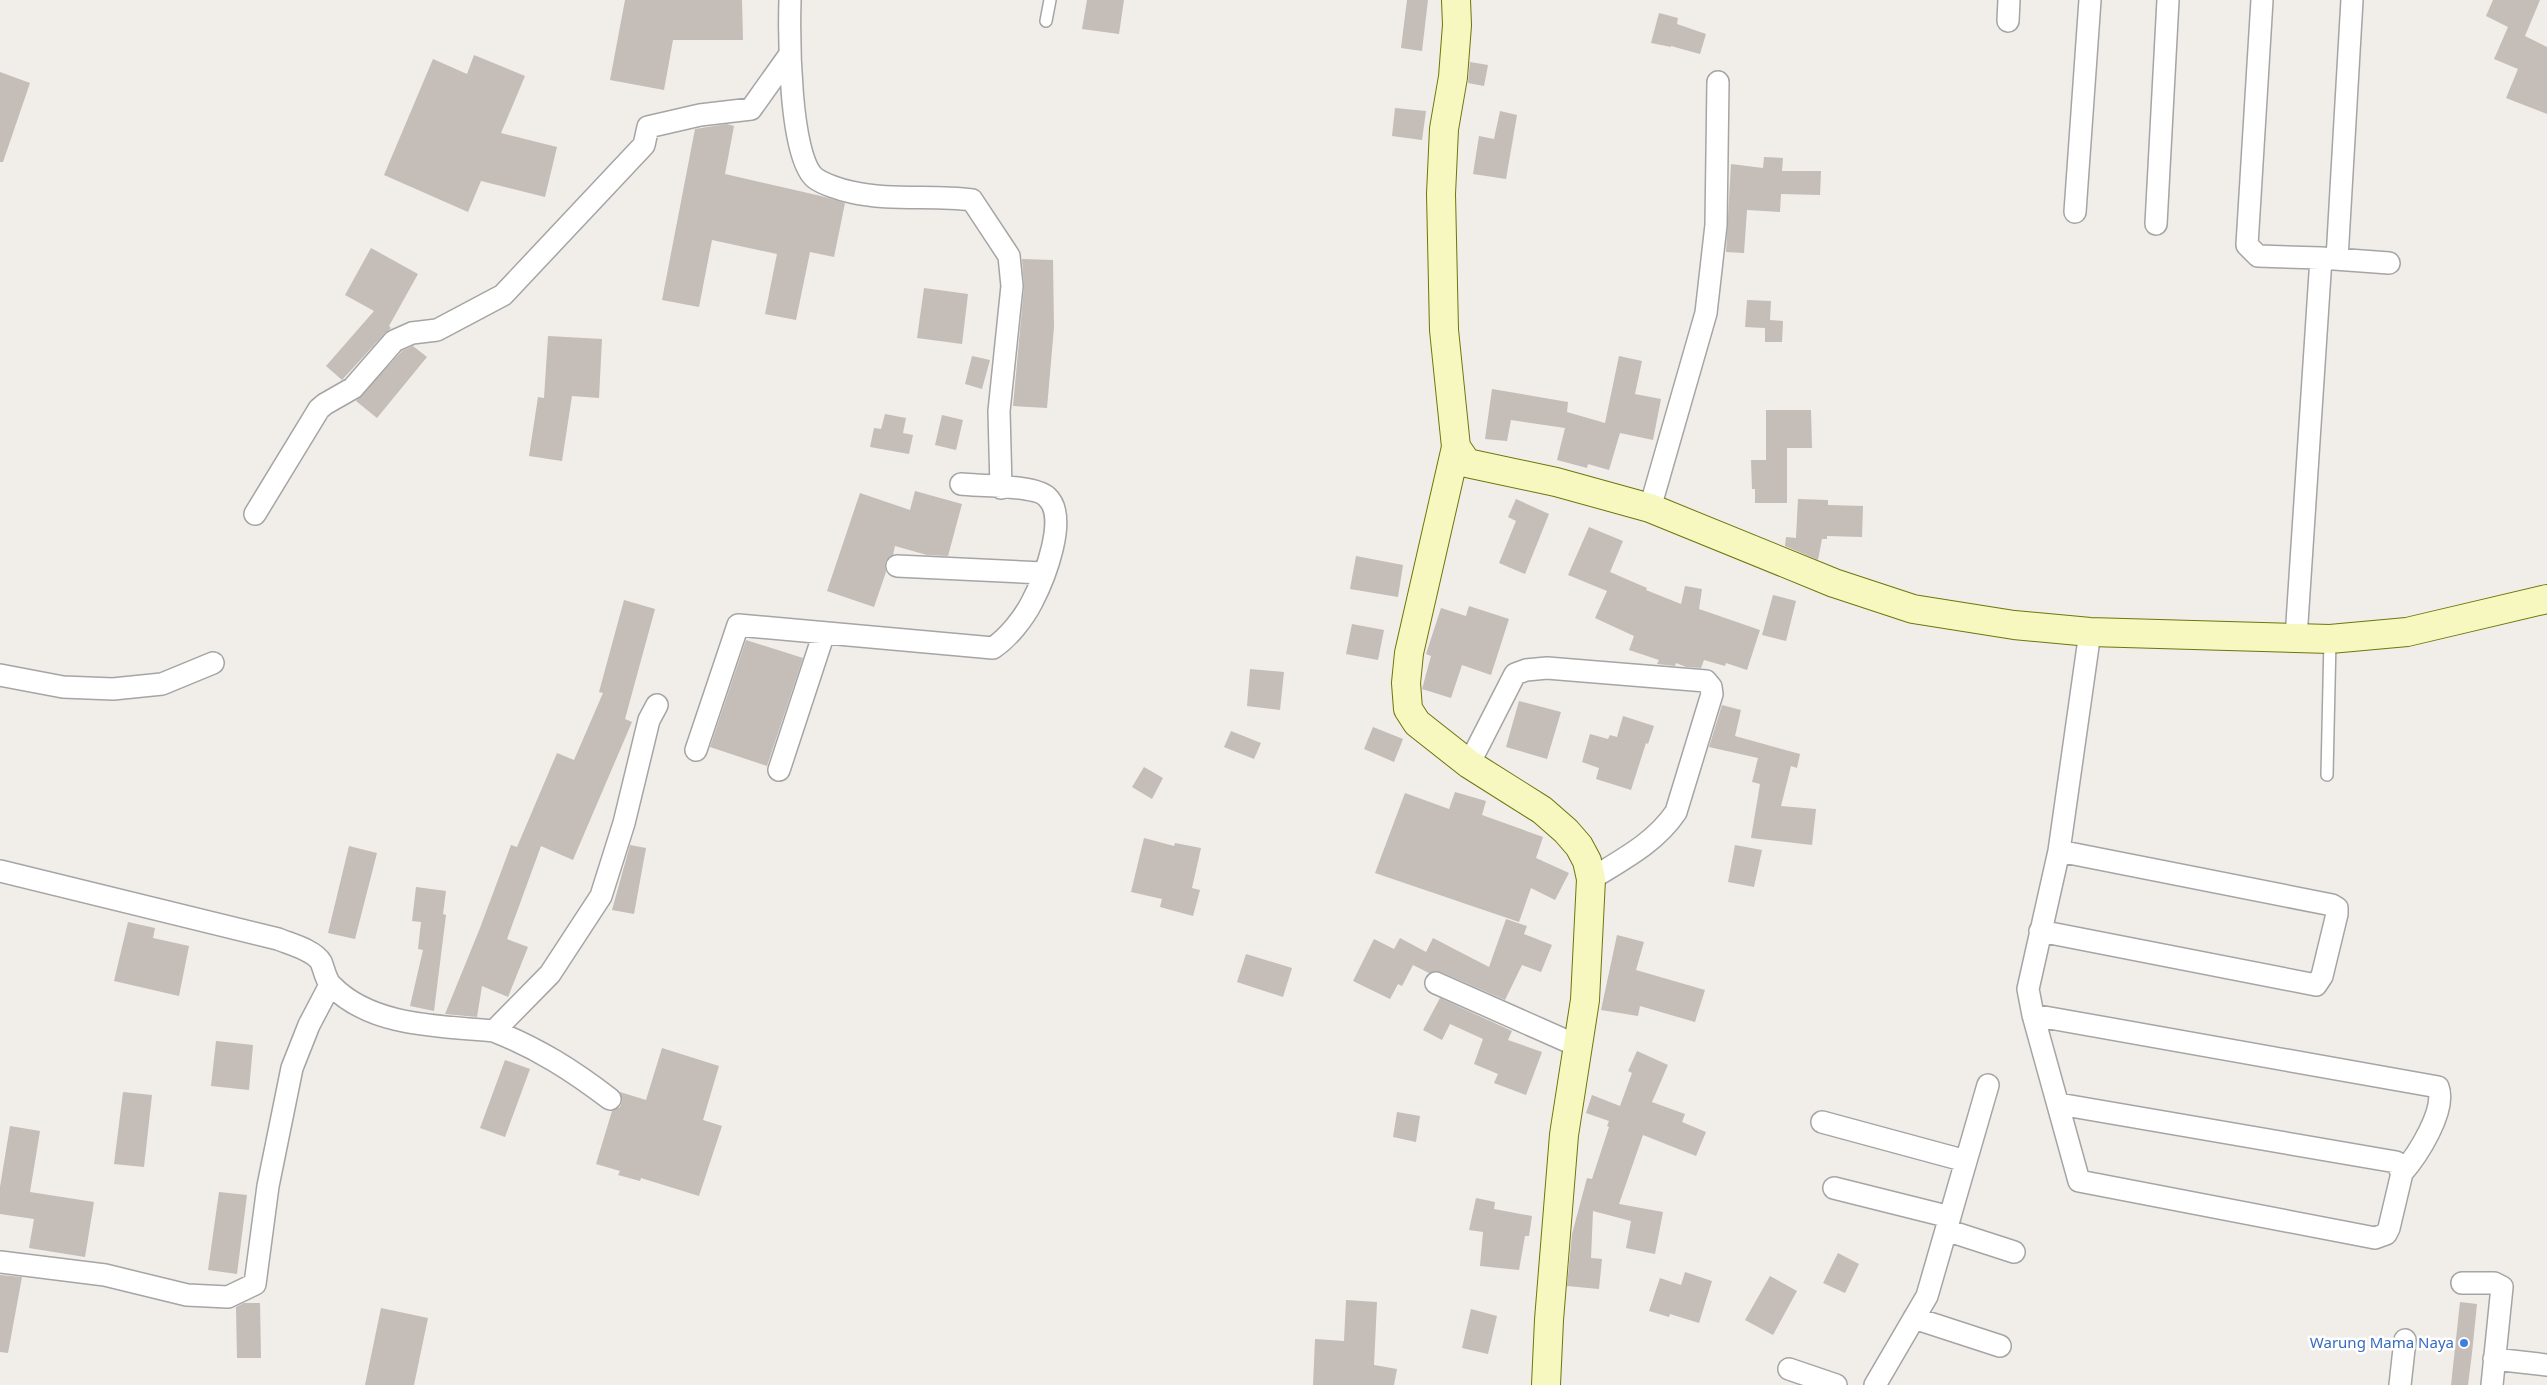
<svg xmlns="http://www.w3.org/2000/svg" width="2547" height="1385" font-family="'Noto Sans',sans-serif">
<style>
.building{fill:#c5bdb7}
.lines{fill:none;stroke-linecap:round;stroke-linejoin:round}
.lane-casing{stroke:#a5a5a5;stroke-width:14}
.street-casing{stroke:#a5a5a5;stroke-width:24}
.secondary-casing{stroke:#6e7609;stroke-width:30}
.lane{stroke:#fff;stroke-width:11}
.street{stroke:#fff;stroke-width:21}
.secondary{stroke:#f7f8bf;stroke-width:28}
.shop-dot{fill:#3f7fe0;stroke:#fff;stroke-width:2}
.labels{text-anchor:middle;stroke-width:5;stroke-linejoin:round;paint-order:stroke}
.shop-label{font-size:15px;fill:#366cbe;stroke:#fff;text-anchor:end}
</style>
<rect width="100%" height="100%" fill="#f1ede8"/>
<path class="building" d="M625 0H742L743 40H673L664 90 610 80Z
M1087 0H1124L1119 34 1082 29Z
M1407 0H1428L1422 51 1401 48Z
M2493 0H2540L2525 36 2547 47V114L2506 98 2518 69 2494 59 2508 27 2486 16Z
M1659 13 1678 18 1677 24 1706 34 1700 54 1671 46V47L1651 43Z
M474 55 525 76 501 133 557 147 545 197 481 181 468 212 384 175 433 59 467 74Z
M1470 62 1488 65 1484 86 1468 83Z
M0 72 30 83 3 162H0Z
M1395 108 1426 111 1422 140 1392 136Z
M1500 111 1517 115 1506 179 1473 174 1479 136 1494 139Z
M727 124 734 126 725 174 821 196 845 203 834 257 810 252 796 320 765 314 777 254 712 240 699 307 662 300 695 129Z
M1764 157 1783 158 1782 171H1821L1820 195 1781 194 1780 212 1747 210 1744 253 1726 252 1731 164 1763 168Z
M371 248 418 274 389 326 391 328 385 333 342 380 326 366 374 311 345 295Z
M1022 259 1053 260 1054 327 1047 408 1013 406 1024 287Z
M924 288 968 294 962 344 917 338Z
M1747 300 1771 301 1770 320 1783 321 1782 342H1765V328L1745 327Z
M548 336 602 339 599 398 572 396 562 461 529 456 538 397 544 398Z
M413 346 427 357 377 418 356 401 402 351Z
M972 356 990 360 982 389 965 384Z
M1619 356 1642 361 1635 394 1661 399 1653 440 1620 433 1609 470 1588 464 1587 468 1557 460 1565 428 1511 420 1507 441 1485 439 1492 389 1568 402 1567 412 1605 423Z
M1766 410H1811L1812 448H1787V503H1755V489H1752L1751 460H1766Z
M885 414 906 418 903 433 913 435 909 454 870 447 874 428 881 429Z
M942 415 963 420 956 450 935 445Z
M915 491 962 504 948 556 927 555 895 546 893 555 886 560 885 566 886 572 874 607 827 591 860 493 910 510Z
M1516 499 1549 514 1525 574 1499 563 1516 521 1508 517Z
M1798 499 1828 500V505L1863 506 1862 537 1827 536V539H1822L1818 560 1785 546 1786 537 1796 538Z
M1589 527 1623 541 1610 572 1647 588 1646 590 1681 604 1685 586 1702 589 1699 609 1760 630 1747 670 1726 663 1725 666 1704 660 1701 668 1686 667 1676 663 1675 666 1657 664 1659 660 1629 650 1634 636 1595 618 1607 591 1568 575Z
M1356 556 1403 565 1398 597 1350 589Z
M1773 595 1796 601 1786 641 1762 635Z
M624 600 655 609 625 719 632 722 573 860 541 846 507 939 528 947 508 997 482 986 477 1017 445 1014 480 928 511 845 517 847 557 753 574 760 603 693 599 692Z
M1469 606 1509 619 1491 675 1462 665 1451 698 1422 689 1431 656 1426 654 1441 608 1466 616Z
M1352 624 1384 630 1378 660 1346 654Z
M746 640 803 658 767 766 710 747Z
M1250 669 1284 672 1280 710 1247 706Z
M1519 701 1561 712 1547 759 1506 747Z
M1722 705 1741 710 1735 736 1800 754 1797 768 1791 766 1781 806 1816 809 1812 845 1751 838 1760 784 1752 782 1758 758 1709 747Z
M1623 716 1654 726 1648 744 1646 743 1631 790 1596 779 1599 768 1582 762 1590 734 1608 739 1610 735 1617 737Z
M1373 727 1403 739 1394 762 1364 749Z
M1231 731 1261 743 1254 759 1224 747Z
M1144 767 1163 778 1152 799 1132 787Z
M1455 792 1486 801 1482 815 1543 837 1536 858 1569 873 1555 900 1531 888 1519 922 1375 873 1405 793 1449 809Z
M1144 838 1174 846 1175 843 1201 848 1192 888 1200 890 1193 916 1160 907 1162 899 1131 892Z
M630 845 646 848 634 914 612 910Z
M1735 845 1762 850 1754 887 1728 882Z
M349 846 377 853 355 939 328 933Z
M416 887 446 891 443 914 446 915 434 1011 410 1006 423 950 418 949 421 922 412 921Z
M1506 919 1527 926 1524 934 1552 945 1541 972 1522 965 1505 1000 1441 972 1429 973 1413 965 1402 986 1398 984 1390 999 1353 981 1374 939 1394 949 1400 938 1426 952 1433 938 1489 967Z
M128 922 155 928 153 938 189 946 179 996 114 981Z
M1617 935 1644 942 1636 970 1705 990 1695 1022 1640 1006 1638 1016 1601 1010Z
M1246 954 1292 968 1283 997 1237 982Z
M1440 998 1512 1031 1508 1040 1542 1052 1526 1095 1494 1083 1498 1074 1474 1064 1483 1039 1450 1024 1442 1040 1423 1030Z
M216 1041 253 1045 249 1090 211 1086Z
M662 1048 719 1066 703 1120 722 1126 699 1196 641 1178 640 1181 618 1175 620 1171 596 1164 612 1111 620 1107 622 1101 620 1092 646 1100Z
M1637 1051 1668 1065 1652 1102 1685 1114 1682 1122 1706 1132 1696 1156 1643 1135 1619 1204 1663 1212 1655 1254 1626 1248 1631 1221 1593 1211 1591 1258 1602 1259 1599 1289 1567 1286 1572 1234 1587 1178 1592 1179 1609 1127 1607 1126 1609 1121 1586 1113 1592 1095 1620 1106 1632 1073 1628 1071Z
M505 1060 530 1069 505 1137 480 1128Z
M123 1092 152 1095 144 1167 114 1164Z
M1397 1112 1420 1116 1416 1142 1393 1137Z
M10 1126 40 1131 30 1192 94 1202 85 1257 29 1248 34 1219 0 1214V1187Z
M219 1192 247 1195 237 1274 208 1270Z
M1476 1198 1495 1202 1494 1209 1532 1216 1529 1236H1525L1519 1270 1480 1266 1483 1232 1469 1230Z
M1838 1253 1859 1264 1845 1293 1823 1283Z
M1685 1272 1712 1281 1699 1323 1670 1314 1669 1317 1649 1311 1660 1278 1681 1285Z
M0 1275 22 1277 8 1353 0 1352Z
M1770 1276 1797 1291 1773 1335 1745 1320Z
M1346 1300 1377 1302 1374 1365 1397 1369 1394 1385H1313L1315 1339 1344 1341Z
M2460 1302 2477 1304 2472 1353 2468 1385H2451Z
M244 1303H260L261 1358H237L236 1307Z
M381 1308 428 1318 414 1385H365Z
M1471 1309 1497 1316 1488 1354 1462 1348Z"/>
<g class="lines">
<g class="lane-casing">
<path id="lane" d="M1046 21 1050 0
M2327 775 2330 639"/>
</g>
<g class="street-casing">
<path id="street" d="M790 0C789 34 789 157 815 178 823 184 841 190 851 192 890 201 932 195 972 200L1009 256 1012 286 999 411 1001 488
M2262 0 2247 245 2258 256 2321 258
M2008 21 2009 0
M2075 212 2090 0
M2156 224 2168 0
M2337 259 2352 0
M1650 508 1706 313 1716 225 1718 82
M255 514 319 409 325 404 353 388 394 341 412 333 437 330 503 295 644 145 648 127 700 115 751 109 788 57
M897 566 1043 573
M2296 638 2321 258 2389 263
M0 675 63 687 113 689 162 684 213 663
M696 750 738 625 993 648C1008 638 1024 618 1032 602 1044 579 1069 517 1047 497 1036 485 978 486 961 484
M1469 764 1515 674 1526 670 1547 668 1706 681 1711 687 1712 694 1676 812C1655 843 1623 859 1591 879
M779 770 824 633
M0 871 278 939C290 944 314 950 321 962 324 969 326 981 332 986 372 1027 441 1026 494 1031L550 974 601 896 624 823 649 720 657 705
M2040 931 2316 985 2322 976 2337 914V908L2332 905 2059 851
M1436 983 1578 1046
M2033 1015 2438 1087C2447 1110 2417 1156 2402 1173
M494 1031C539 1049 572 1070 610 1099
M2059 1104 2396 1162 2402 1173 2389 1228 2386 1234 2375 1238 2079 1181 2033 1015 2028 989 2059 851 2090 632
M1822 1122 1966 1161
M1834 1188 1950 1217
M1946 1230 2014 1252
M0 1262 105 1275 187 1295 228 1297 255 1284 268 1186 292 1068 309 1025 330 985
M2462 1283H2494L2502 1287 2492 1385
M1914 1318 2000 1346
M2494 1359 2547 1365
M1789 1369 1836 1385
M1875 1385 1927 1296 1988 1085
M2400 1385 2405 1340"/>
</g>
<g class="secondary-casing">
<path id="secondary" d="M1456 0 1457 25 1453 77 1444 129 1441 194 1444 330 1456 447 1467 463 1556 482 1650 508 1834 583 1913 609 2014 625 2090 632 2330 639 2407 632 2547 599
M1456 447 1409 653 1406 683 1408 709 1417 723 1469 764 1542 810 1566 831 1579 846 1587 861 1591 879 1585 1000 1564 1135 1549 1320 1546 1385"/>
</g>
<use href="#lane" class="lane"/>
<use href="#street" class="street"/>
<use href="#secondary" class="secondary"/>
</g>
<circle class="shop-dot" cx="2464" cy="1343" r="5"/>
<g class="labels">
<g class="shop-label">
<text x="2454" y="1348">Warung Mama Naya</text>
</g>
</g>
</svg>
